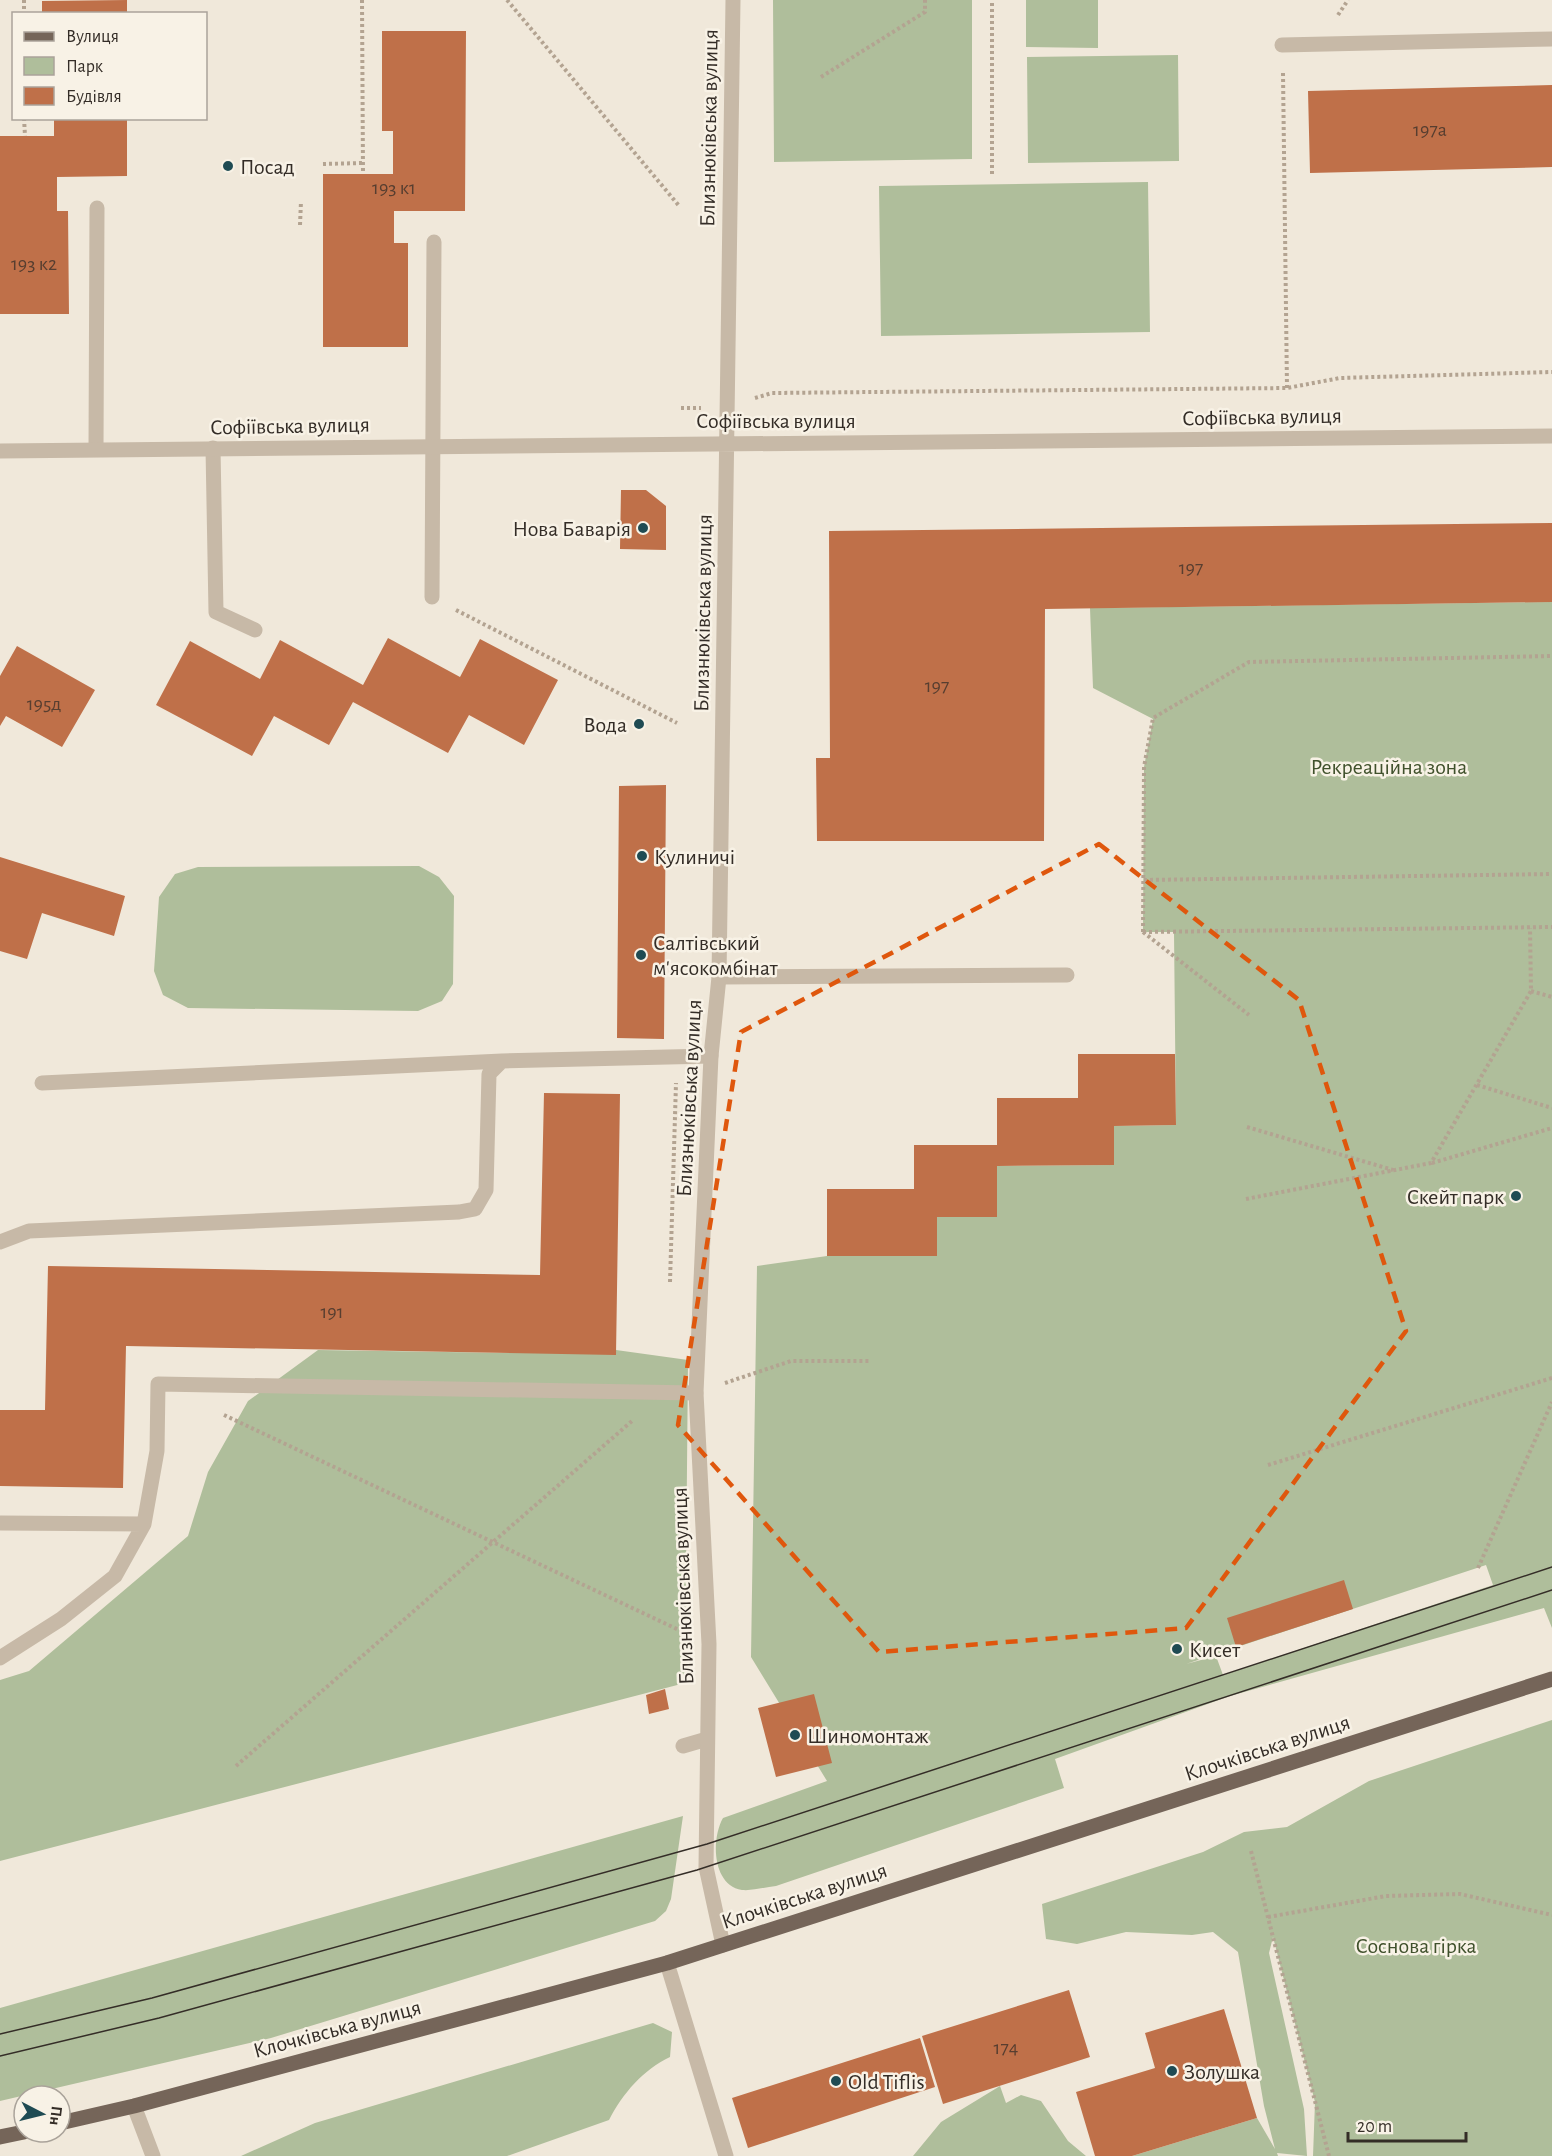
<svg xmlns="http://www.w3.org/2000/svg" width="1552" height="2156" font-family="'Alegreya Sans',sans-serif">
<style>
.green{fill:#afbe9b;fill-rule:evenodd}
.building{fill:#bf7049}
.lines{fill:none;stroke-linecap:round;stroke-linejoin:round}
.path{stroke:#b3a391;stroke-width:4;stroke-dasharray:3 3;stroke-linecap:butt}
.service{stroke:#c7b9a7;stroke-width:15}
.minor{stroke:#c7b9a7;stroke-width:15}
.primary{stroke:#756559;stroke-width:15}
.tram{stroke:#342d27;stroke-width:1.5}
.marked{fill:none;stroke:#df570d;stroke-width:4.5;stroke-dasharray:12 8;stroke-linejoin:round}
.poi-dot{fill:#1f4b53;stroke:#f8f2e6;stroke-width:2}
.labels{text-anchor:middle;stroke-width:5;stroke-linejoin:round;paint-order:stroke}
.number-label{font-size:20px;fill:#573e30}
.street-label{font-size:22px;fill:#342d27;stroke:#f8f2e6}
.poi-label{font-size:22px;fill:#342d27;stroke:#f8f2e6;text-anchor:start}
.park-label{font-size:22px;fill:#40512c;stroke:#f8f2e6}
</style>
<rect width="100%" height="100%" fill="#f0e8da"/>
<path class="green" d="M773 0H972V159L774 162Z
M1026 0H1098V48L1026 47Z
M1178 55 1179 161 1028 163 1027 57Z
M1148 182 1150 332 881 336 879 186Z
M1552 602V1628L1544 1608 1230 1696 1055 1759 1064 1788 776 1886C765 1887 753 1891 742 1890 712 1885 711 1839 723 1818L827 1781 751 1657 757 1266 827 1256H937V1217H997V1166L1114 1165V1126L1176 1125 1174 932H1143L1144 767 1153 719 1093 688 1090 608ZM1486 1565 1493 1585 1223 1675 1216 1656 1186 1664Z
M419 866 439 877 454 896 453 984 442 1001 418 1011 188 1008 163 995 154 971 159 897 175 874 198 867Z
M318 1350 510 1353 616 1350 688 1360 685 1683 0 1861V1680L29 1671 188 1536 208 1472 248 1401Z
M1552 1720V2156H1313L1315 2102 1273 1937 1269 1953 1304 2109 1307 2156 1277 2153 1278 2156H1132L1257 2118 1275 2149 1264 2106 1238 1952 1213 1932 1192 1935 1126 1932 1077 1944 1046 1939 1042 1904 1203 1852 1244 1832 1287 1827 1369 1781Z
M683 1816 671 1899 666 1911 655 1921 271 2038 0 2101V2008Z
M653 2023 672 2032 670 2057C643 2070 623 2093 609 2120L507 2156H241L315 2123Z
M1000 2086 1006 2103 1021 2095 1041 2101 1068 2141 1086 2156H913L941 2122Z"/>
<path class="building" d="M127 0V14H42V1Z
M382 31H466L465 211H394V243H408V347H323V174H393V131H382Z
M1552 85V167L1310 173 1308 91Z
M54 118H127V176L57 177V211H68L69 314H0V136H54Z
M621 490H646L666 506V550L620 549Z
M1552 523V602L1045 609 1044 841H817L816 758H830L829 531Z
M388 638 460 677 480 639 558 680 524 745 469 715 448 753 353 702 329 745 274 716 252 756 156 705 190 641 260 679 280 640 363 685Z
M17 646 95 690 62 747 6 716 0 726V676Z
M666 785 664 1039 617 1038 619 786Z
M0 857 125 896 114 936 42 913 27 959 0 951Z
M1078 1054H1175L1176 1125 1114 1126V1165L997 1166V1217H937V1256H827V1189H914V1145H997V1098H1078Z
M544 1093 620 1094 616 1355 126 1346 123 1488 0 1486V1410H45L48 1266 540 1275Z
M1344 1580 1353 1609 1236 1647 1227 1618Z
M1180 1644 1183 1652 1173 1654 1171 1647Z
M665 1689 669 1709 649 1714 646 1695Z
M814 1694 832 1763 776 1777 758 1708Z
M1069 1990 1090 2057 943 2104 922 2036Z
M1224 2009 1257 2118 1132 2156H1095L1076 2092 1155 2068 1145 2033Z
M920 2038 935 2087 748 2148 732 2098Z"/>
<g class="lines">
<path class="path" d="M24 0V14
M362 0 363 174
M507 0 680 207
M1338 15 1348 0
M1283 73 1287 388
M821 77 925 12V0
M24 118 25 136
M323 164 363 163
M992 174V0
M300 225 301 201
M755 398 772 393 1287 388 1340 378 1552 372
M681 408H701
M456 610 677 723
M1144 880 1552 874
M1143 932 1144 767 1153 718 1249 662 1552 656
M1143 932 1552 927
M1143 932 1249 1015
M1531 991 1552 997
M1477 1085 1552 1108
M1247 1127 1393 1170
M1432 1163 1552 1128
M1246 1199 1431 1163 1531 991 1530 928
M670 1282 676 1083
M725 1383 791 1361H871
M224 1415 681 1631
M1268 1465 1552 1378
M1478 1568 1552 1402
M236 1766 632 1421
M1251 1851 1329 2156
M1268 1917 1386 1896 1460 1894 1552 1915"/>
<path class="service" d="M1282 45 1552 39
M213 448 216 612 255 630
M96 449 97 208
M432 597 434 242
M719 977 1067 975
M42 1083 502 1061
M0 1242 29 1231 459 1212 475 1209 486 1190 489 1074 502 1061 711 1056
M0 1523 144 1524
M0 1658 61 1619 115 1576 144 1524 157 1451 158 1384 696 1393
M683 1746 707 1739
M667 1963 726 2156
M134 2106 153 2156"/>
<path class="minor" d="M0 451 1552 436
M723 1945 706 1867 709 1644 696 1393 711 1056 719 977 733 0"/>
<path class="primary" d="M60 2123 134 2106 667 1963 1552 1679
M0 2137 24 2132"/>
<path class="tram" d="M0 2034 152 1998 707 1844 1552 1567
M0 2056 159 2018 697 1870 1552 1590"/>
</g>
<path class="marked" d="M1099 844 1299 1000 1406 1331 1186 1628 879 1652 678 1425 741 1032Z"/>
<g class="poi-dot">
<circle cx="228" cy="166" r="6"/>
<circle cx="643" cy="528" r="6"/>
<circle cx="639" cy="724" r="6"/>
<circle cx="642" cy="856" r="6"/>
<circle cx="641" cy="955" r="6"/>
<circle cx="1516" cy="1196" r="6"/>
<circle cx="1177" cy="1649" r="6"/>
<circle cx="795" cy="1735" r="6"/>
<circle cx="1172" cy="2071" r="6"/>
<circle cx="836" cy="2081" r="6"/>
</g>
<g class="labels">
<g class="number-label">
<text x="1430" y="136">197а</text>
<text x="394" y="194">193 к1</text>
<text x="34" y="270">193 к2</text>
<text x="1191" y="574">197</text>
<text x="937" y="692">197</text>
<text x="44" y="710">195д</text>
<text x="332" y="1318">191</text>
<text x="1006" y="2054">174</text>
</g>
<g class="street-label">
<text transform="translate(708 128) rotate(-89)" y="8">Близнюківська вулиця</text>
<text transform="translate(1262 416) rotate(-1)" y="8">Софіївська вулиця</text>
<text x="776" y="428">Софіївська вулиця</text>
<text transform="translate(290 425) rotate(-1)" y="8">Софіївська вулиця</text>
<text transform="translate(702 613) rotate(-89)" y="8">Близнюківська вулиця</text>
<text transform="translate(688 1098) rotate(-87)" y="8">Близнюківська вулиця</text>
<text transform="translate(682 1586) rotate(-92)" y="8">Близнюківська вулиця</text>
<text transform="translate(1267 1747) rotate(-18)" y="8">Клочківська вулиця</text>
<text transform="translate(804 1895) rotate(-18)" y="8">Клочківська вулиця</text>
<text transform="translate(337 2028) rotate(-15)" y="8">Клочківська вулиця</text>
</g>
<g class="poi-label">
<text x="240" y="174">Посад</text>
<text x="631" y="536" text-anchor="end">Нова Баварія</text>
<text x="627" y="732" text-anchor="end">Вода</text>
<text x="654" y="864">Кулиничі</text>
<text x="653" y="950">Салтівський<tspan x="653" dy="25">м'ясокомбінат</tspan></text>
<text x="1504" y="1204" text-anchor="end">Скейт парк</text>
<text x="1189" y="1657">Кисет</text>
<text x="807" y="1743">Шиномонтаж</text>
<text x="1184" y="2079">Золушка</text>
<text x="848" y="2089">Old Tiflis</text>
</g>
<g class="park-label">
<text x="1389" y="774">Рекреаційна зона</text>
<text x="1416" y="1953">Соснова гірка</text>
</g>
</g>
<rect x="12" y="12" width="195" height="108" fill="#f8f2e6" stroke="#aaa39a" stroke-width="1.5"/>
<rect x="24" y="32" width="30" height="9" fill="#756559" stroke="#aaa39a" stroke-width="1.5"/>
<text x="66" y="42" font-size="18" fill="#342d27">Вулиця</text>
<rect x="24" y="57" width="30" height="18" fill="#afbe9b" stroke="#aaa39a" stroke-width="1.5"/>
<text x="66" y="72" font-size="18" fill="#342d27">Парк</text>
<rect x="24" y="87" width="30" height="18" fill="#bf7049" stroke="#aaa39a" stroke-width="1.5"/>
<text x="66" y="102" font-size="18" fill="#342d27">Будівля</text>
<g transform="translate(42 2114) rotate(97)"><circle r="28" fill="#f8f2e6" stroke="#aaa39a" stroke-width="1.5"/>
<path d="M0-4.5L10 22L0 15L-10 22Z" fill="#1f4b53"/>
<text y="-9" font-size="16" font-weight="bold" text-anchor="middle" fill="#342d27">Пн</text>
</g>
<path d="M1348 2132v9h118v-9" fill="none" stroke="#342d27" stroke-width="3"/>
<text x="1357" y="2132" font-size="18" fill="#342d27" stroke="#f8f2e6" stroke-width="4.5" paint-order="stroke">20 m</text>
</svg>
